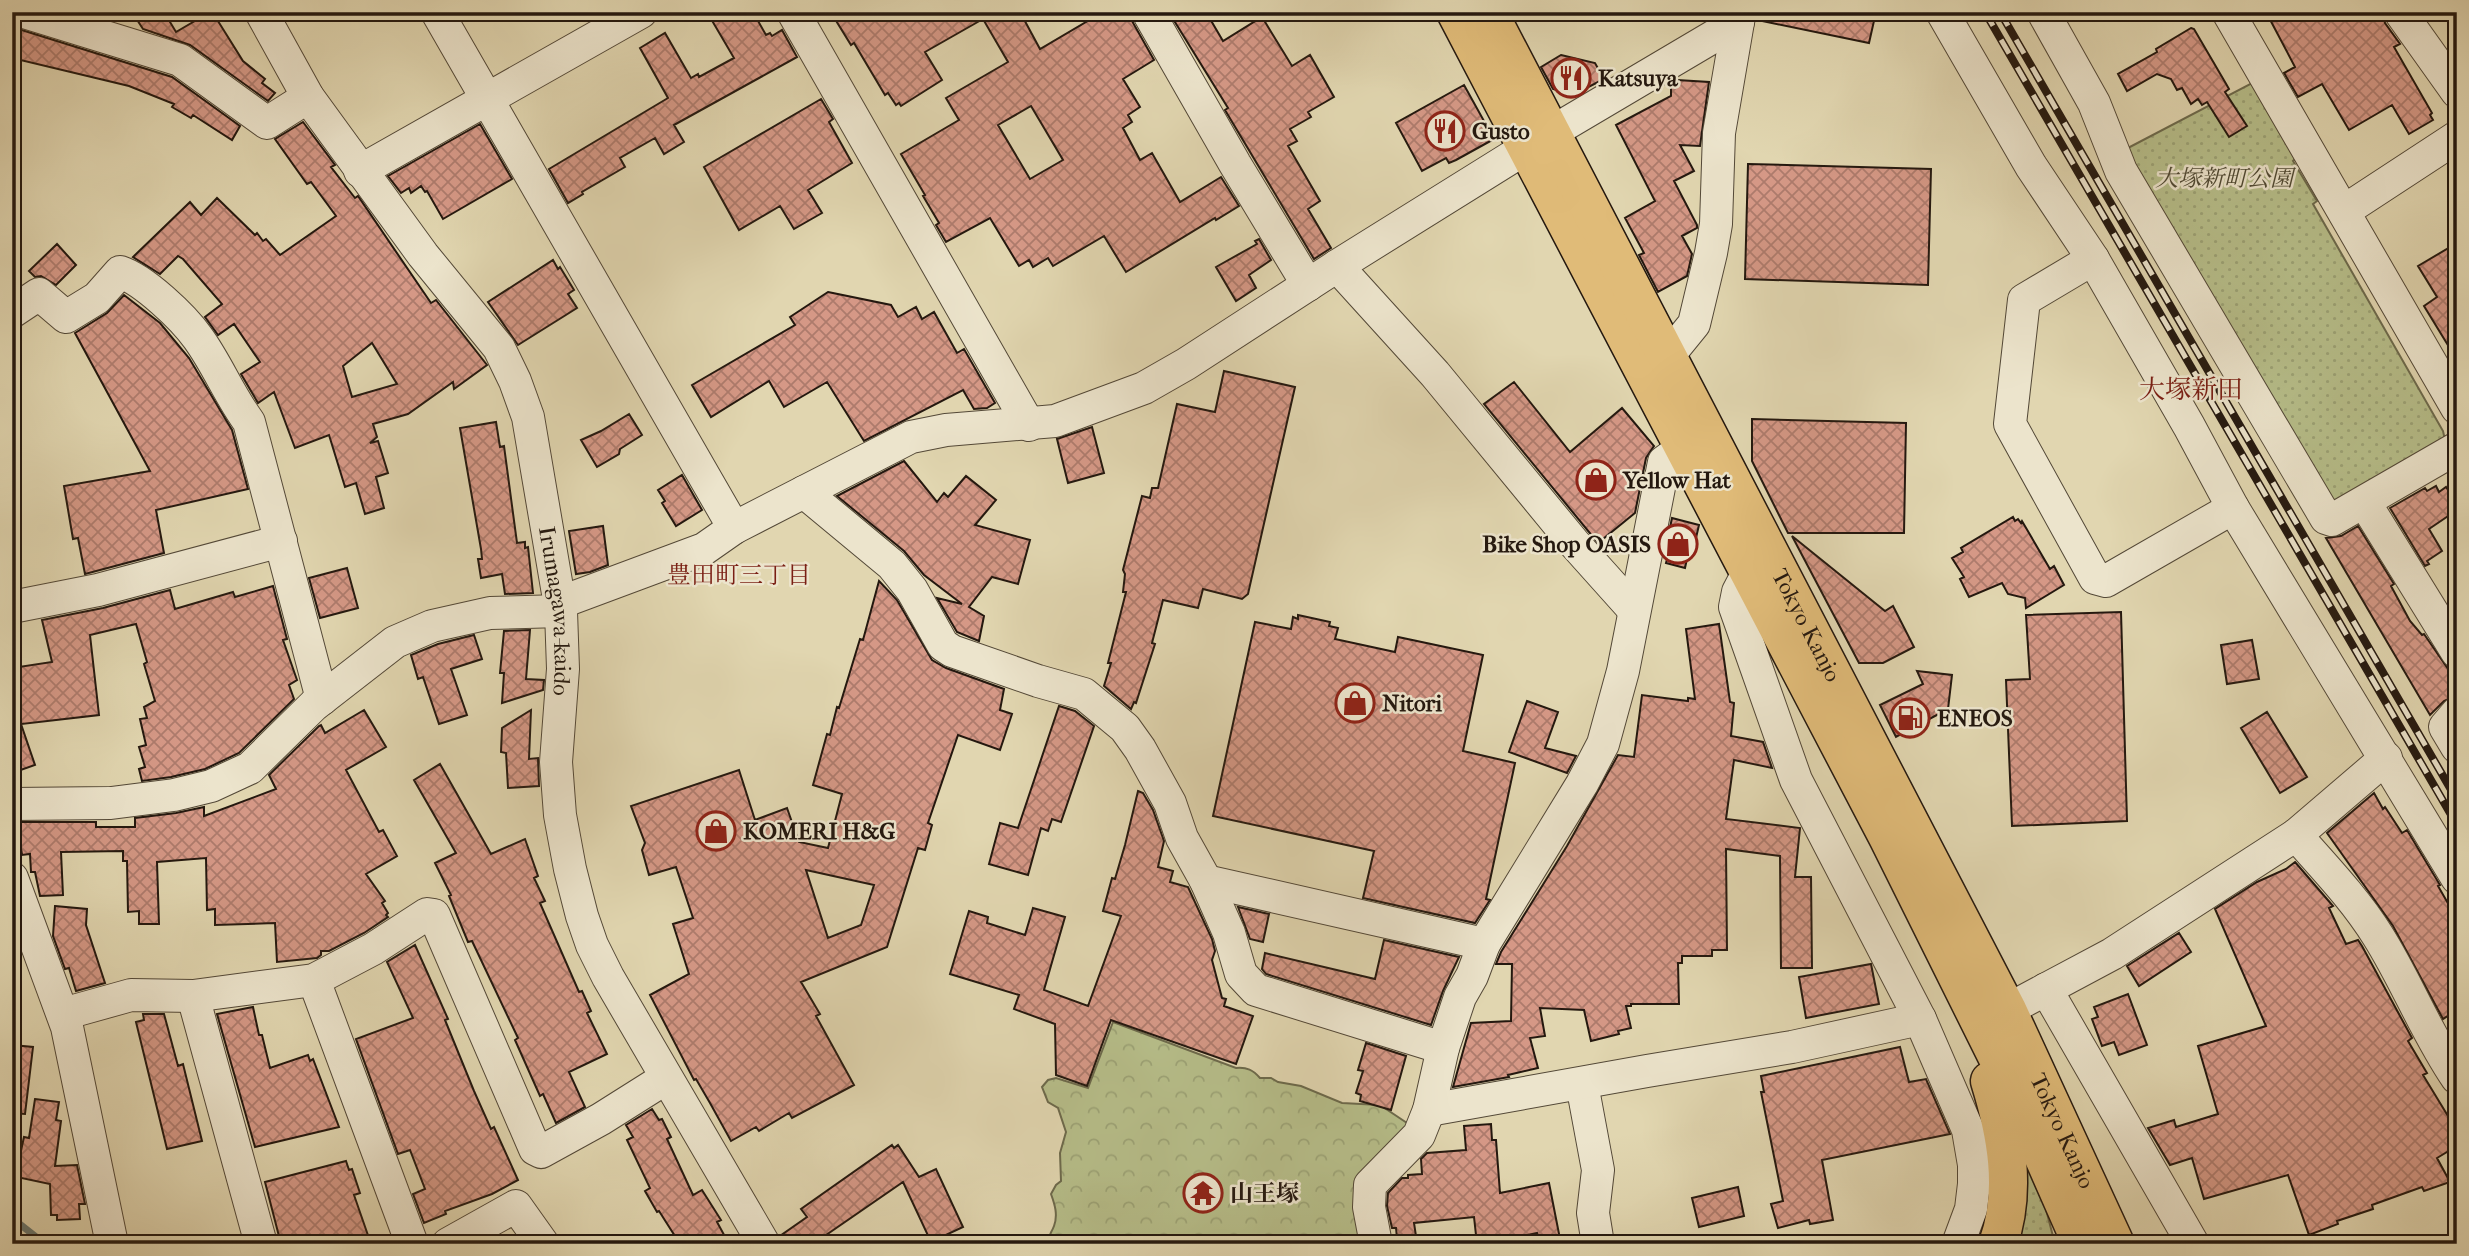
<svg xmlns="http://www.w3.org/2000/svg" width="2469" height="1256" font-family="'IM FELL French Canon','Noto Serif JP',serif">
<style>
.grass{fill:url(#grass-dots);stroke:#6d6a4c;stroke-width:2}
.forest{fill:url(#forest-crowns);stroke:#6d6a4c;stroke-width:2}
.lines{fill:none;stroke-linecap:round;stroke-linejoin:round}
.stream{stroke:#687771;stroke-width:7}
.building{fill:url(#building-cross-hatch);stroke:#24180f;stroke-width:2;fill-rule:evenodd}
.minor-casing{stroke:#534837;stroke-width:34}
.highway-casing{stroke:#24180f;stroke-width:41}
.minor{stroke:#ece4cc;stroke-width:32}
.highway{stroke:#e0bb78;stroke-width:38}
.rail-casing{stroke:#24180f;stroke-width:8}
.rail{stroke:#ece4cc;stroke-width:5;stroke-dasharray:16;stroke-linecap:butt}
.labels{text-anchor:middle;stroke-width:5;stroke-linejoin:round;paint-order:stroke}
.poi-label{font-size:23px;font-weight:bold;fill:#24180f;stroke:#ece4cc;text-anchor:start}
.park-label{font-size:23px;font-style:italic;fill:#504a34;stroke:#ece4cc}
.street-label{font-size:23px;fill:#24180f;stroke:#ece4cc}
.neighbourhood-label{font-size:24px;fill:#7a1f14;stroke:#ece4cc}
.quarter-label{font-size:26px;fill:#7a1f14;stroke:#ece4cc}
</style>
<defs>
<pattern id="grass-dots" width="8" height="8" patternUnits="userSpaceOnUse" patternTransform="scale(1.75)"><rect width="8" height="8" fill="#b6bd89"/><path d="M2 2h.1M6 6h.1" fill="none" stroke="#9ca275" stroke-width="1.8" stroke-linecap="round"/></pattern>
<pattern id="forest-crowns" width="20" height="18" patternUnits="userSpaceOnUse" patternTransform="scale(1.75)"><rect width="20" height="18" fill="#b6bd89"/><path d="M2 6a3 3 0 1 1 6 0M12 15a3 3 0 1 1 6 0" fill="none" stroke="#9ca275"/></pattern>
<pattern id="building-cross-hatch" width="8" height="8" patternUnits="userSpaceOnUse" patternTransform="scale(1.75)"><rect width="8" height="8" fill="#d59886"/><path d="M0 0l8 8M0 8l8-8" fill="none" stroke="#ad7b6c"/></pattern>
</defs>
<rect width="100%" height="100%" fill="#e1d6b0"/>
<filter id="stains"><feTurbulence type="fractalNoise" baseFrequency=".00286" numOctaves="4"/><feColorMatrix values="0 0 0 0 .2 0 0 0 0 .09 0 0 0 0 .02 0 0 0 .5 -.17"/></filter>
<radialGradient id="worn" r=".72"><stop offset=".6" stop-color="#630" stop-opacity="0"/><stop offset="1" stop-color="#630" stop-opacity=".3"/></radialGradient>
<path class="grass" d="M2254 82 2297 157 2293 161 2317 201 2313 204 2443 431 2445 440 2333 503 2126 149Z
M2028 1161 2042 1194 2055 1244H2011Z"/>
<path class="forest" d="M1113 1022 1236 1068C1247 1067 1253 1070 1260 1078H1271L1278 1082 1301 1086 1342 1103 1380 1105 1407 1123 1408 1130 1365 1244H1048C1048 1235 1051 1234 1054 1226 1058 1215 1055 1205 1051 1194L1056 1185 1061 1181 1060 1153 1066 1132 1058 1108 1048 1102 1042 1087 1048 1080 1056 1078 1088 1088Z"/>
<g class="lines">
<path class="stream" d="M12 1218 45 1244"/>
</g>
<path class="building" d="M132 12H164L176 32 207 14 208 16 213 13 243 61 265 79 262 83 275 93 268 101 190 45 143 29Z
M707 12H753L766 35 770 33 772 36 782 30 797 57 674 125 684 142 664 154 655 138 620 158 625 167 582 192 583 194 568 203 549 169 668 98 640 48 665 33 691 78 698 74 699 77 734 58Z
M846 12H1020L1040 49 1103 12H1130L1132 21 1154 60 1123 79 1140 107 1128 115 1132 122 1123 128 1140 160 1152 153 1180 202 1221 177 1239 206 1216 220 1215 218 1126 272 1104 236 1053 266 1048 258 1033 267 1029 260 1019 266 990 218 946 242 936 225 939 223 923 196 925 195 901 154 959 120 946 98 1008 62 983 19 925 52 942 80 901 106 899 103 896 105 888 93 885 95 854 43 851 45 835 19ZM1031 106 1063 160 1030 179 998 125Z
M1173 12H1206L1223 41 1262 17 1292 66 1310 55 1334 97 1308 112 1311 117 1290 129 1297 141 1288 146 1320 201 1308 209 1331 248 1314 259 1225 110 1228 108 1170 14Z
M1763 12H1876L1869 43 1762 21Z
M2266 12H2382L2385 23 2400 44 2394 47 2432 113 2430 115 2433 120 2409 134 2392 105 2349 130 2322 84 2298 97 2284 73 2295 67Z
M12 27 172 77 240 126 232 140 193 115 191 118 172 107 174 104 129 86 12 58Z
M2191 28 2194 29 2225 82 2229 89 2225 92 2247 126 2229 137 2207 102 2202 105 2198 99 2191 104 2182 88 2177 90 2171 79 2157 74 2127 91 2118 74 2157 52 2156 49Z
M1561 55 1595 63 1604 79 1573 95 1553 89 1541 67Z
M1677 80 1709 82 1700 146 1680 145 1694 171 1674 181 1697 225V228L1682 236 1692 254 1687 276 1658 292 1639 255 1644 253 1625 218 1655 201 1616 125 1671 96V83Z
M1464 85 1494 139 1456 160 1449 163 1446 158 1422 171 1396 123Z
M821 99 833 119 829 122 852 163 808 190 822 213 794 229 780 206 739 230 704 167Z
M303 122 335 165 331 167 355 198 358 196 431 303 436 300 487 365 454 389 453 382 408 414 373 424 377 437 370 443 378 441 388 473 376 477 384 508 365 514 356 483 345 487 329 435 295 448 274 392 258 403 241 374 260 362 234 324 218 335 205 317 222 304 183 259 178 256 160 274 133 257 190 202 201 215 217 198 255 235 257 233 263 241 266 239 280 255 336 216 311 182 307 184 275 139ZM372 343 397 384 352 397 343 366Z
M480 124 512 179 443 219 427 191 425 192 421 186 411 193 409 188 401 193 388 176Z
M1748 164 1931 169 1928 285 1745 279Z
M1259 239 1271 260 1249 275 1256 288 1236 301 1216 267 1257 244 1255 241Z
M2457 243V360L2424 306 2437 297 2418 266Z
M57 244 76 265 56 285 41 276 35 277 29 271Z
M553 260 558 269 560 267 574 290 568 294 577 308 518 345 488 302Z
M828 292 891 305 898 317 916 307 922 319 934 312 957 353 964 349 995 403 987 408 974 409 963 390 864 441 827 382 784 407 769 381 711 417 692 385 795 325 790 317Z
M124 295 160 323 189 358 232 430 248 489 156 510 164 553 85 574 78 538 73 539 64 486 150 471 75 333 107 313Z
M1224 371 1295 387 1248 594 1242 599 1203 589 1198 608 1163 600 1152 643 1155 644 1136 703 1134 702 1131 709 1104 686 1111 663H1108L1126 592H1123L1125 574 1123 570 1142 496 1150 498 1152 488H1158L1177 404 1215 412Z
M1514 382 1570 452 1622 408 1654 446 1646 458 1635 513 1598 543 1484 404Z
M629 414 642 435 620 449 619 454 597 467 581 440 601 431Z
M1752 419 1906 423 1904 533H1788L1752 461Z
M496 422 500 447 504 446 517 543 525 542V548L528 547 533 593 505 594 502 574 481 578 478 559H482L481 549 460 428Z
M1092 427 1104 473 1068 483 1057 439Z
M904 461 937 502 944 493 948 497 966 476 996 500 975 525 1030 540 1018 584 992 577 969 607 984 616 979 641 957 632 937 598 962 604 924 575 904 551 837 496Z
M682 475 702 510 676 526 662 503 665 501 658 490Z
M2436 486 2439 492 2446 487 2457 503V510L2429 529 2442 551 2427 561 2429 564 2425 566 2390 508 2425 488 2427 491Z
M2013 517 2015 521 2018 519 2021 523 2022 521 2050 569 2054 566 2064 585 2026 608 2025 598 2008 594 2002 583 1969 597 1960 579 1964 577 1952 558 1963 552 1961 548Z
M1672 518 1699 525 1692 555 1688 554 1685 568 1666 563 1669 552 1665 551Z
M603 526 608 565 590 572 576 574 569 531Z
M2358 526 2394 584 2391 586 2410 621 2422 635 2424 634 2457 682V695L2444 701 2430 715 2326 538 2341 536Z
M1792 536 1885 611 1893 606 1914 647 1883 663H1859Z
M347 568 358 608 320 618 309 578Z
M879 581 897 600 932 660 946 668 1004 689 1000 710 1012 714 1000 750 958 735 928 823 932 825 925 850 918 848 887 947 801 982 820 1014 816 1016 854 1085 792 1118 789 1113 759 1131 756 1127 731 1141 710 1103 696 1079 694 1080 650 995 689 974 673 924 693 918 676 867 649 875 642 850 645 843 631 806 739 770 755 820 787 808 799 842 828 848 842 794 813 785 827 734 830 735 837 707 839 708 860 639 863 640ZM806 870 874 885 861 925 828 938Z
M273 586 287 639 283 640 297 680 289 685 294 699 239 753 205 769 171 777 142 781 139 769 145 767 139 747 146 745 140 719 147 718 144 707 155 701 144 664 147 662 136 624 90 635 99 715 21 724 35 765 12 773V696L16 695 12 668 52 662 42 620 103 608 170 590 175 609 233 592 235 597Z
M2121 612 2127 821 2012 826 2006 680 2030 679 2026 615Z
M1298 615 1330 622 1329 626 1338 628 1335 639 1395 652 1398 637 1483 655 1463 751 1515 763 1486 899 1490 900 1475 923 1363 898 1374 851 1213 816 1255 622 1291 629 1293 617 1298 619Z
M1719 624 1730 702 1734 703 1731 736 1763 742 1772 768 1734 760 1726 819 1800 828 1795 877H1811L1812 968H1781L1780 856 1726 849 1727 950H1712V956H1682V963H1678L1679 1004H1631V1006H1626L1631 1028 1618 1031 1619 1034 1591 1041 1584 1010 1540 1008 1545 1036 1530 1038 1538 1068 1508 1075 1509 1077 1453 1087 1471 1023 1511 1021 1512 964H1496L1501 952 1567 846 1618 755 1634 757 1642 695 1688 701V698L1695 699 1686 629Z
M530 630 526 679 544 680 543 690 502 703 504 673H500L504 631Z
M474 635 482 659 451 669 467 715 439 724 423 677 418 679 411 655 438 644Z
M2252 640 2259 679 2227 684 2221 645Z
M1917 671 1952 675 1948 709 1896 737 1880 705 1923 684Z
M1527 701 1558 712 1545 748 1576 756 1567 773 1509 752Z
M1059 706 1075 711 1094 726 1061 822 1052 819 1048 831 1041 828 1028 875 989 864 1000 823 1018 828Z
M364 710 386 747 346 770 379 832 383 830 397 856 366 874 385 901 382 903 388 913 386 915 388 917 364 933 329 951H321V955L317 958 277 962 275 923 215 925V909L207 910 206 858 157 862 159 924H139V911L128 912 127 861H123V851L61 852 63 895 40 896 35 872H31L30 854 22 855 17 822H96V827H135V818L176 813 204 807V816L276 789 269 775 319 726 321 725 325 733Z
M531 710 529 759 538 758 539 786 508 788 506 753 501 752 502 728Z
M2267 712 2307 777 2280 793 2241 728Z
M440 764 491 854 525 839 538 876 534 878 545 901 540 903 579 992 582 991 591 1011 587 1013 607 1054 569 1072 585 1107 556 1123 543 1094 540 1096 515 1040 518 1038 472 941 468 942 449 896 451 895 435 863 456 853 414 780Z
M1138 791 1143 793 1153 810 1164 841 1158 867 1173 871 1170 882 1188 887 1212 939 1215 951 1212 960 1222 998 1226 999 1224 1006 1253 1016 1236 1064 1111 1020 1087 1086 1056 1075 1055 1024 1014 1009 1019 995 950 974 969 911 988 917 987 923 1025 935 1033 908 1065 917 1044 990 1088 1006 1121 916 1103 911 1112 878 1115 879 1125 845Z
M2374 793 2383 809 2385 807 2402 833 2407 830 2440 885 2438 886 2457 919V968L2449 973 2457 985V1010L2443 1019 2393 926 2327 833Z
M2295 862 2333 906 2329 908 2346 944 2358 940 2362 946 2412 1038 2408 1041 2427 1073 2423 1075 2451 1121 2457 1118V1146L2437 1158 2450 1182 2424 1191 2422 1187 2372 1205 2373 1209 2337 1221 2338 1224 2309 1235 2288 1175 2204 1199 2192 1158 2170 1165 2148 1128 2174 1120 2176 1127 2218 1114 2198 1046 2266 1026 2215 909 2257 882 2286 869Z
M55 906 87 909 86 925 105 983 76 991 69 968 65 969 53 936Z
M1238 907 1269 914 1263 942 1250 939Z
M2179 933 2191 952 2139 986 2127 966Z
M1384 940 1459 957 1443 991 1431 1025 1266 974 1262 969 1265 953 1375 979Z
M415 945 448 1019 445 1020 474 1091 491 1129 494 1127 518 1180 492 1194 445 1211 446 1214 424 1223 413 1194 425 1189 410 1150 398 1154 356 1039 413 1018 387 962Z
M1871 964 1879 1004 1806 1018 1799 977Z
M2128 994 2147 1045 2119 1055 2114 1042 2102 1046 2092 1019 2098 1017 2094 1007Z
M253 1007 259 1035H262L270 1068 308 1055 310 1061 313 1059 339 1127 255 1147 217 1014Z
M143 1014H164L178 1066 183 1064 202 1141 167 1149 136 1022 144 1020Z
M1366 1043 1406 1056 1391 1110 1360 1101 1361 1095 1356 1093 1363 1071 1358 1070Z
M12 1045 33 1047 25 1114 12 1113Z
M1900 1047 1909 1082 1926 1079 1950 1134 1822 1160 1833 1220 1810 1224 1809 1220 1778 1228 1771 1204 1783 1201 1761 1092H1764L1761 1076Z
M35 1099 59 1102 56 1120 61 1121 55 1166 77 1165 85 1204H79L80 1219 57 1220V1215H51L50 1184 12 1176V1169H17L24 1137 29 1138Z
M652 1109 659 1120 662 1119 671 1137 667 1139 693 1195 702 1190 721 1220 717 1222 729 1244H680L659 1211 657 1212 645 1191 650 1188 627 1140 633 1137 626 1125Z
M1491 1124 1492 1140H1496L1500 1193 1549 1183 1561 1244H1539L1537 1233 1501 1241V1244H1477L1474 1217 1414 1223 1416 1236 1397 1238 1396 1228H1392L1387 1206 1388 1193 1402 1178H1408V1175L1422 1174 1421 1159 1427 1153 1466 1150 1464 1126Z
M892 1145 894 1148 898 1145 919 1177 936 1169 963 1227 931 1242 903 1182 813 1244H782L780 1236 807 1217 801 1209Z
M346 1161 349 1170 352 1169 360 1193 354 1195 371 1244H281L265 1182Z
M1738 1187 1744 1216 1699 1227 1692 1198Z"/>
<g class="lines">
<g class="minor-casing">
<g id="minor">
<path d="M24 12 180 60 267 123 308 97"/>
<path id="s1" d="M261 12 308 97 423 255 499 348 515 381 528 417 561 611 563 669 556 762 560 815 570 869 582 916 592 945 608 977 764 1244"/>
<path d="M437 12 734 528"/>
<path d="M793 12 1029 425"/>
<path d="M1148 12 1235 164 1308 285"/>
<path d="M1942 12 2031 166 2093 259 2189 426 2233 508 2457 878"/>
<path d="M2043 12 2094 103 2121 171 2326 518 2332 520 2457 448"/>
<path d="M2228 12 2457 408"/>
<path d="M2400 12 2457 92"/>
<path d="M360 171 641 12"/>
<path d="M2344 211 2457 137"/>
<path d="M2093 259 2024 300 2010 424 2095 578 2106 581 2233 508"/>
<path d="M1337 266 1435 374 1574 543 1634 610"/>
<path d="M12 312 39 294 66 317 97 298 120 272C144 280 183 317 198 338 217 364 229 395 249 422L322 699"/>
<path d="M1668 356 1694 324 1711 253 1716 224 1719 133 1738 22"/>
<path d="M804 492 892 565 912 590 943 645 952 651 1038 681 1084 694 1125 728 1140 749 1170 803 1182 838 1206 881 1229 933 1241 974 1256 990 1443 1048"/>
<path d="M2365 503 2457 652"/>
<path d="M1749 571 1738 592 1735 607 1796 780 1920 1019 1968 1130 1974 1165V1184L1971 1209 1958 1244"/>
<path d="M559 603 704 549 734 528 911 437 946 430 1055 421 1144 388 1186 364 1337 266 1552 132 1738 22 1740 12"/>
<path d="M12 607 98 590 281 541"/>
<path d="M2457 713 2445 727 2457 747"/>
<path d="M12 804 111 803 174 795 211 786 250 768 314 705 395 642 432 626 490 613 561 611"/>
<path d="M2296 835C2325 868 2355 899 2378 936 2407 982 2426 1033 2457 1078"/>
<path d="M12 878 67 1027 112 1244"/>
<path d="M1206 881 1484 944"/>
<path d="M314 980 412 1244"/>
<path d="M2046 989 2193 1244"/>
<path d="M193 996 261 1244"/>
<path d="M2007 1010 2112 954 2296 835 2386 758"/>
<path d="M63 1014 131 995 193 996 314 980 373 949 427 914 434 915 535 1149 541 1152 601 1119 666 1078"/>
<path d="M1582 1084 1598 1170 1593 1213 1598 1244"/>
<path d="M1429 1110 1647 1071 1792 1047 1920 1019"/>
<path d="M448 1244 516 1206 543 1244"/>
<path d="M1376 1244 1369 1207 1370 1185 1419 1135 1429 1110 1443 1048 1460 997 1472 976 1484 944 1582 784 1603 744 1623 671 1664 462 1683 448"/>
</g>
</g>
<g class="highway-casing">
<g id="highway">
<path d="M1456 12 1888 837 2015 1092 2082 1244"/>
<path id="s2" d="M1488 12 2007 1010 2115 1244"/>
<path d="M1990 1081C2006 1133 2017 1191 1998 1244"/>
</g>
</g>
<use href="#minor" class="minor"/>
<use href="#highway" class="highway"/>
<g class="rail-casing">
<path id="rail" d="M1985 12 2457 825
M2000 12 2457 800"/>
</g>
<use href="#rail" class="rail"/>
</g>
<defs>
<g id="restaurant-ring" transform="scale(2.0125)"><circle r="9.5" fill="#ece4cc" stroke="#8f2418" stroke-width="1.5"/><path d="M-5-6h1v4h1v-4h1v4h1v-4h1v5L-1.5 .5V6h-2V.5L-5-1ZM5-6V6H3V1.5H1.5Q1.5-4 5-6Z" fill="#8f2418"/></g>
<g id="shop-ring" transform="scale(2.0125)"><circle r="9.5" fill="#ece4cc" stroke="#8f2418" stroke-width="1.5"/><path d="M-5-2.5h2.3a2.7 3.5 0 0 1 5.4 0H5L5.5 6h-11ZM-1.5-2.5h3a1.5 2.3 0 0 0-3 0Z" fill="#8f2418"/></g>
<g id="fuel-ring" transform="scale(2.0125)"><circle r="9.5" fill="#ece4cc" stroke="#8f2418" stroke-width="1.5"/><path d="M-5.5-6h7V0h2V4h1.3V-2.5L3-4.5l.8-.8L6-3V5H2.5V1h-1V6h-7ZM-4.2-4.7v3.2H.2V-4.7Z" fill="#8f2418"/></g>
<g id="temple-ring" transform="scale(2.0125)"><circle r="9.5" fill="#ece4cc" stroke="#8f2418" stroke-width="1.5"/><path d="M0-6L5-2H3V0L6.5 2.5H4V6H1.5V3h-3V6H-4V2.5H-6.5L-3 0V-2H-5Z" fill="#8f2418"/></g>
</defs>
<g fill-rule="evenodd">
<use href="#restaurant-ring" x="1571" y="78"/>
<use href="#restaurant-ring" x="1445" y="131"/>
<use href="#shop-ring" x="1596" y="480"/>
<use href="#shop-ring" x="1678" y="544"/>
<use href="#shop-ring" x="1355" y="703"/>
<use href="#fuel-ring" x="1910" y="718"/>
<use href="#shop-ring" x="716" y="831"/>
<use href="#temple-ring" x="1203" y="1193"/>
</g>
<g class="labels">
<g class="poi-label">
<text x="1598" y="86">Katsuya</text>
<text x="1472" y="139">Gusto</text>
<text x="1623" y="488">Yellow Hat</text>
<text x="1651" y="552" text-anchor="end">Bike Shop OASIS</text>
<text x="1382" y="711">Nitori</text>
<text x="1937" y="726">ENEOS</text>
<text x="743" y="839">KOMERI H&amp;G</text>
<text x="1230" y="1201">山王塚</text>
</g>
<g class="park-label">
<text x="2224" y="186">大塚新町公園</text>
</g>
<g class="street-label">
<text dy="8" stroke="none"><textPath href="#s1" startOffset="684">Irumagawa-kaido</textPath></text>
<text dy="8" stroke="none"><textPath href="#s2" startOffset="691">Tokyo Kanjo</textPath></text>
<text dy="8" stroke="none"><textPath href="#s2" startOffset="1258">Tokyo Kanjo</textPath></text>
</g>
<g class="neighbourhood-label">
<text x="739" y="583">豊田町三丁目</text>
</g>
<g class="quarter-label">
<text x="2191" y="398">大塚新田</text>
</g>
</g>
<rect width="2469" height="1256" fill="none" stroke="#e1d6b0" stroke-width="42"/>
<rect x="14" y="14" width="2441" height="1228" fill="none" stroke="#24180f" stroke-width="3.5"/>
<rect x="21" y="21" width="2427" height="1214" fill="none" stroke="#24180f" stroke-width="2"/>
<rect width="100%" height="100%" filter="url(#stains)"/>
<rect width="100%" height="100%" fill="url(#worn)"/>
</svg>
